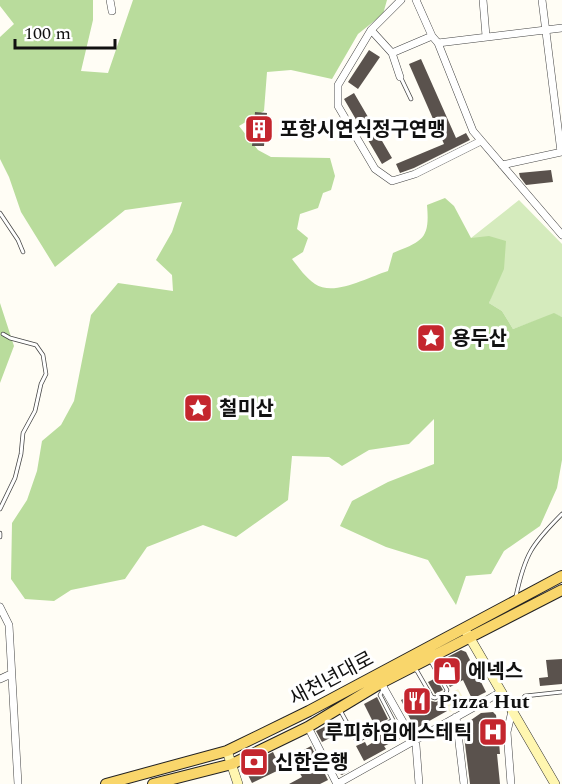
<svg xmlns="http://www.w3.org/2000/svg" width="562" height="784" font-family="Spectral,'Noto Sans KR',serif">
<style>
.farmland{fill:#f6f3d4}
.green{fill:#d5ebbd}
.forest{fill:#b9dc9c}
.building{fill:#5a524d}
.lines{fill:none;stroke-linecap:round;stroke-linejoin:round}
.lane-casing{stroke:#444;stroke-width:4.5}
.street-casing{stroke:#444;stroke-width:8}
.secondary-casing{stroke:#333;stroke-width:10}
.primary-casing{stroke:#222;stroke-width:12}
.lane{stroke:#fff;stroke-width:3}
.street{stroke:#fff;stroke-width:7}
.secondary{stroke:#fff6b0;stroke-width:9}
.primary{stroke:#f9d66b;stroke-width:10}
.labels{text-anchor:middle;stroke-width:6;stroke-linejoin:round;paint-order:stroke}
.poi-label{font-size:20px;font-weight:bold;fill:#111;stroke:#fff;text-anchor:start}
.street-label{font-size:20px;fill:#111;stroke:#fff}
</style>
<rect width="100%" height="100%" fill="#fffdf5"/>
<path class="farmland" d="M458 689 467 704 450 712 442 699Z"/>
<path class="green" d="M519 200 562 244V317L554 314 513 329 502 311 489 303 495 286 471 238Z"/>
<path class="forest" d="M0 0H93V20L81 71 108 73 133 0H387L383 14 358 34 332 79 291 70 267 72 264 111 239 126 258 150 271 157 330 158 335 176 331 190 323 193 318 208 300 214 297 229 308 238 303 252 292 259C299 268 306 278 315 284 334 297 368 277 388 271L393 253C423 241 430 239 427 205L445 198 454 206 471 238 489 236 506 241 504 269 489 303 502 311 513 329 554 313 562 317V460L557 488 540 526 504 551 491 574 466 576 456 605 428 560 386 547 340 526 352 501 388 482 434 464V419L409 444 369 450 342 466 329 457 292 456 288 500 236 537 203 525 147 547 125 579 71 590 54 601 25 599 11 579 12 523 27 500 37 471 42 441 61 425 74 401 91 315 118 283 173 291 172 275 156 260 172 232 182 202 125 210 55 267 21 212 9 177 0 159V37L14 24 0 6Z
M0 303 14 346 0 383Z"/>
<path class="building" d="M369 50 380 57 358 89 348 82Z
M421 59 456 138 466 133 470 140 414 168 400 173 396 164 444 144 409 64Z
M354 93 392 158 382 164 344 99Z
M255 112 267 113 264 146H252Z
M551 170 553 182 526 185 520 177 519 173Z
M461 650 466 652 486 692 472 699 463 680 450 687 436 663Z
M562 659V684L540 686 539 678 548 677 546 660Z
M436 678 443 690 435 694 428 682Z
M423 689 431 701 436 702 442 699 447 711 415 729 401 700Z
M377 697 388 719 375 726 364 704Z
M493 712 496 715 499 742 500 754H497L500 784H470L464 736H473L471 720 481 713Z
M330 724 336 735 322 742 316 731Z
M393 724 395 727 398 725 403 733 402 738 384 746 386 749 364 761 356 746 365 742 367 746 380 738 379 733Z
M311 746 328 780 320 784H289L302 777 295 764 305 758 302 751Z
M273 752 281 769 252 783 247 773 253 762Z
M341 755 349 771 342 775 338 773 331 761Z"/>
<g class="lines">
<g class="lane-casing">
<path id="lane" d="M401 78 411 99
M0 213 18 240 23 252
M0 509 15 478 21 454 23 433 35 411 41 384 46 374 43 355 36 345 10 338 3 334
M0 533V537
M516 596C525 554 532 544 562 514
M414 669 417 671 432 697 435 698 446 693 447 690 430 660
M340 710 357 741 393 720 380 695 384 688
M514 710 525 696 562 692"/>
</g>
<g class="street-casing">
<path id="street" d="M110 0 112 11
M401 0 371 30 338 85V106L375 169 392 181 415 174 481 141
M416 0 432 36 438 43 473 131 562 235
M483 0 486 36
M542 0 561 152
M371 30 392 53
M438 43 562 28
M400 77 392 53 432 36
M502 165 562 152
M0 607 9 625 18 784
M0 679 11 674
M381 683 416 745 419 784
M456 717 464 784
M308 727 337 784
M337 784 501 692
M511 784 507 732 512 711"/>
</g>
<g class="secondary-casing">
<path id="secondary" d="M467 633 555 784
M227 751 238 784"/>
</g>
<g class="primary-casing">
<path id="primary" d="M106 784 227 751 309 711 562 576
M153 784 232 764 308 727 381 683 562 590"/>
</g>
<use href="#lane" class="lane"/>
<use href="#street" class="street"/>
<use href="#secondary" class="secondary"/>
<use href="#primary" class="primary"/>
</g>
<defs>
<g id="building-square" transform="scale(1.5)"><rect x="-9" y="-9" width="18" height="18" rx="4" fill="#c4262e" stroke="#fff"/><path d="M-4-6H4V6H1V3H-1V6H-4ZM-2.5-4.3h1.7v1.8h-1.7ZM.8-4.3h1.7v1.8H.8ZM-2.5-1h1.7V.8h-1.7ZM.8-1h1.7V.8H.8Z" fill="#fff"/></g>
<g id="sight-square" transform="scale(1.5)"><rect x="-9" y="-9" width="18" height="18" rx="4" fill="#c4262e" stroke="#fff"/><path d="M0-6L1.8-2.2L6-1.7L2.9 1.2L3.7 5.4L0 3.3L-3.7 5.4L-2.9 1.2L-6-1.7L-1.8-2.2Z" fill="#fff"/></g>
<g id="shop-square" transform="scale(1.5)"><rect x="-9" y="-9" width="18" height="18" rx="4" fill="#c4262e" stroke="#fff"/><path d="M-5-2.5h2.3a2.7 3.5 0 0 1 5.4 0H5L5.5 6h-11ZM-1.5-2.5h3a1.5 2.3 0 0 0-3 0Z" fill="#fff"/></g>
<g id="restaurant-square" transform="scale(1.5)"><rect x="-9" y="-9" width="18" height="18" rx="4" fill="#c4262e" stroke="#fff"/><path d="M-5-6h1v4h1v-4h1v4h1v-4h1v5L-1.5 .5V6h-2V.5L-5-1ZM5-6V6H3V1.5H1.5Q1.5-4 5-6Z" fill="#fff"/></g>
<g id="hospital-square" transform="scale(1.5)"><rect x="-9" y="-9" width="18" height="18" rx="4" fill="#c4262e" stroke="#fff"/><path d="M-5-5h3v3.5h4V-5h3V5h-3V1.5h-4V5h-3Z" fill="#fff"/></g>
<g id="bank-square" transform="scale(1.5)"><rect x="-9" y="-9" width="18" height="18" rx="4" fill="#c4262e" stroke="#fff"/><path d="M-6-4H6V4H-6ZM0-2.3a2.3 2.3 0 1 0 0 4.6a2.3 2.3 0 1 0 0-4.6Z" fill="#fff"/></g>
</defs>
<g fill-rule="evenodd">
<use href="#building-square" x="259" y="129"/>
<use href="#sight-square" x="431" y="338"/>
<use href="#sight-square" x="198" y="408"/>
<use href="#shop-square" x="447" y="671"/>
<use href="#restaurant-square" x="417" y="701"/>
<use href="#hospital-square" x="493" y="732"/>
<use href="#bank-square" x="254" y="762"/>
</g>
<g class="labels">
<g class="poi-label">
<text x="280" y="136">포항시연식정구연맹</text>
<text x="452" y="345">용두산</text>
<text x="219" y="415">철미산</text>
<text x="468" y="678">에넥스</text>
<text x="438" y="708">Pizza Hut</text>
<text x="472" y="739" text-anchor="end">루피하임에스테틱</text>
<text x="275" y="769">신한은행</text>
</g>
<g class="street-label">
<text transform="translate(331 678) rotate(-28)" y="7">새천년대로</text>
</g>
</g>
<path d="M15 39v9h100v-9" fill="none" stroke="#111111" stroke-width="3"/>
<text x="24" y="39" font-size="18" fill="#111111" stroke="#ffffff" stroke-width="4.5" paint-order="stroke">100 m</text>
</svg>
